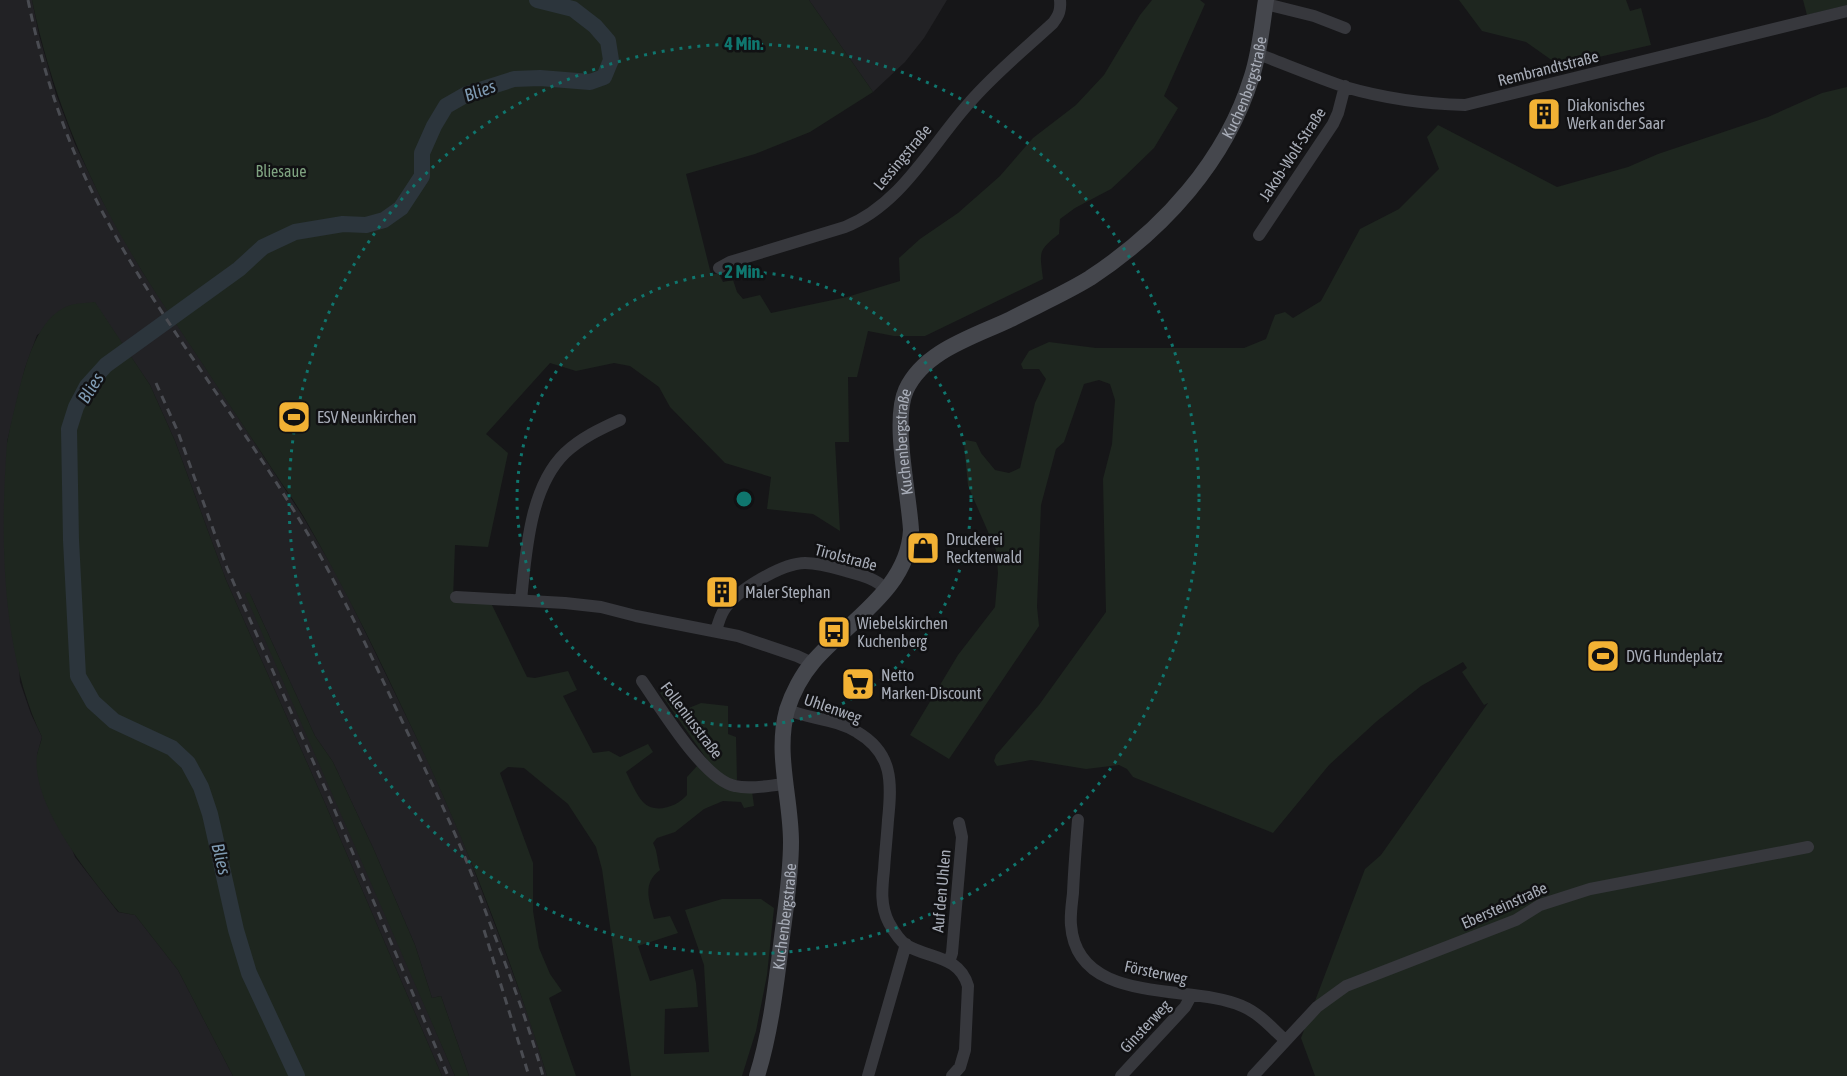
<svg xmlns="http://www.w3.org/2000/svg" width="1847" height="1076" font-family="'Asap Condensed',sans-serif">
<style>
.built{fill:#222225}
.green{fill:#1e261f}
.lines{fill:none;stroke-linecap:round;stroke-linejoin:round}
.river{stroke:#2c353c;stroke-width:16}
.street{stroke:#37383d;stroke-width:12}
.secondary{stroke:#45474d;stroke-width:16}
.rail{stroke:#4a4c52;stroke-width:3;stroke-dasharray:8 6;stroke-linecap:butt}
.ring{fill:none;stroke:#0f766e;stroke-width:3;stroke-dasharray:3 6}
.labels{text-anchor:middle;stroke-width:5;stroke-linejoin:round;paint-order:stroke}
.street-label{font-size:16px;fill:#a8adb8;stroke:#111113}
.poi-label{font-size:16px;fill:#a8adb8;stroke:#111113;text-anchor:start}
.park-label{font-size:16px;fill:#7fa381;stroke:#111113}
.water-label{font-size:18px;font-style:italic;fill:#7f9bb3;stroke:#111113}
.centre{fill:#0f766e;stroke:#111113;stroke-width:3}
.ring-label{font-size:18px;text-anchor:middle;font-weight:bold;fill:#0f766e;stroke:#111113;stroke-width:5;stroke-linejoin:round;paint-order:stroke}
</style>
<rect width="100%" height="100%" fill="#161618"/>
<path class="built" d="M0 0H32L39 35 56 94 75 144 102 200 142 271 302 515 340 580 428 761 461 836 502 943 531 1023 547 1076H469L441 996 432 998 415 945 374 850 333 762 315 736 249 592 455 1076H442L324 801 226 580 175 441 150 385 94 302 37 335 25 368 7 442 20 682 31 714 42 737 37 755 75 857 118 912 135 915 178 970 233 1076H0Z
M809 0H947L924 38 905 62 873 92Z"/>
<path class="green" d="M32 0H809L873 92 810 132 755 154 686 174 711 274H719L723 282 733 280 737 292 743 299 760 295 771 313 847 297 900 281 899 258 920 239 958 213 1000 176 1033 138 1076 105 1104 75 1140 15 1152 0H1200L1205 4 1164 96 1178 108 1154 148 1125 176 1111 189 1075 208 1060 219 1059 234C1037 251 1040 252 1043 279L925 336H894L868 331 857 377H848L849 442H835L840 531 813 514 767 509 771 477 725 463 670 407 659 387 630 366 614 363 576 371 550 363 486 434 508 453 488 547 455 545 453 599 490 601 527 677 535 678 568 671 577 690 563 696 593 753 609 751 620 757 648 744 653 752 626 772C630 780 637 796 643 802 655 815 678 806 687 795V777L697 766 714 781 752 791 754 806 744 808 741 802 723 801 711 806 704 809 675 832 657 838 653 843C658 852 657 861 660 870 642 883 649 901 654 919L670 916 678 933 638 946 650 981 693 969 696 983 698 1007 665 1009 664 1054 709 1052 704 965 685 910 722 899H761L774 908 767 975 756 1031 742 1076H631L602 869 596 847 568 804 524 768 508 767 500 773 533 863V911L539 948 550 974 562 991 549 998 576 1076H547C508 947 458 822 399 701 370 639 339 578 305 519 293 498 278 479 265 458 237 417 210 375 182 333 163 304 144 276 127 246 82 169 50 87 32 0Z
M1459 0H1626L1630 11 1641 8 1651 45 1560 66 1526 42 1482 31Z
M1803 0H1847V5L1807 15Z
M1847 87V1076H1315L1301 1038 1365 869 1381 855 1488 703 1484 705 1462 672 1467 668 1463 662 1421 686 1377 721 1329 765 1273 833 1133 777 1127 769 1119 765 1086 769 1031 760 997 766 994 761 996 755 1039 705 1106 612 1103 479 1112 444 1115 400 1110 384 1099 380 1084 384 1064 442 1056 449 1041 505 1037 607 1039 626 949 759 910 735 958 655 995 607 998 573 996 550 968 486 964 444 966 440 976 442 981 453 995 470 1009 473 1020 468 1035 403 1046 379 1039 369H1023L1021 364 1029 351 1049 342 1096 348H1244L1266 339 1275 315 1285 312 1293 318 1321 301 1360 229 1399 209 1439 169 1427 137 1438 125 1557 187 1628 167 1658 154 1768 117 1822 93Z
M95 302 150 385 175 441 226 580 324 801 442 1076H233L178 970 135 915 119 912C89 875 31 805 37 755 38 749 41 743 42 737 1 651 0 537 7 443 10 425 15 408 19 390 26 363 38 317 68 306 75 303 86 303 95 302Z
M249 592 315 736 333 762 374 850 415 945 432 998 441 996 469 1076H455L245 594Z
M664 690 672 693 684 710 701 703 728 706V734L736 737 737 780 728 779 715 771 660 693Z"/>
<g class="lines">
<path class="river" d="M297 1076 249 973 236 930 210 814 201 787 188 763 172 748 114 721 93 702 78 676 71 540 69 429 76 407 87 386 106 365 239 269 263 247 295 232 343 224 366 225 384 220 401 208 422 176V153L434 126 446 106 467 94 514 79 540 78 590 82 604 77 611 60 608 41 595 26 573 9 537 0"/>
<path class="street" d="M1266 4 1314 16 1345 28
M1258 54C1287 65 1316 77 1345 87 1383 98 1425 104 1465 105L1847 11
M1259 235 1333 124 1338 113 1345 86
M719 268 730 262 845 227C902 204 931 145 970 102 995 73 1025 49 1053 23 1059 15 1061 10 1060 0
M456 597 565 603 601 607 636 616 738 636 797 656 812 663
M521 600C526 554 529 488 565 453 581 438 600 429 620 420
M716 631C718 624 720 616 724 610 736 590 783 563 805 563 819 563 832 567 846 571 861 575 875 578 887 590
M642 681C661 708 704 780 735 786 751 790 770 785 786 784
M788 710C810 719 836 719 857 732 893 753 892 782 888 820 887 836 885 853 884 870 882 888 880 906 889 923 893 930 899 940 906 945 929 959 959 955 968 986L965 1050 960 1067 952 1076
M1078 820C1076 845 1074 869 1073 893 1072 903 1070 915 1071 925 1077 1007 1192 983 1242 1006 1259 1013 1272 1028 1285 1040
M949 962 952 953 962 837 959 823
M868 1076 906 944
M1121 1076 1185 1007 1191 996
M1253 1076 1317 1007 1346 986 1516 920 1540 905 1590 889 1808 847"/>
<path class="secondary" id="s1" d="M757 1076C771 1031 776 984 782 937 786 905 791 874 791 842 791 798 775 754 787 710 792 694 802 675 813 662 848 621 908 590 911 530 909 494 892 421 906 390 924 351 973 337 1009 320 1036 306 1064 294 1090 278 1163 230 1226 161 1252 76 1260 51 1262 25 1266 0"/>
<path class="rail" d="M28 0C43 74 68 148 104 215 161 322 237 416 299 519 339 585 370 654 403 723 424 767 445 810 464 855 475 882 485 911 496 939 513 984 530 1029 543 1076
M156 383 178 432 227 568 329 797 448 1076
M484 930 529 1076"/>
</g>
<g class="ring">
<circle cx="744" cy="499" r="227"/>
<circle cx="744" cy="499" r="455"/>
</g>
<defs>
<g id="building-square" transform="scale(1.725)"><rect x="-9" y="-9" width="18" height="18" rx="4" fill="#f2b134" stroke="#111113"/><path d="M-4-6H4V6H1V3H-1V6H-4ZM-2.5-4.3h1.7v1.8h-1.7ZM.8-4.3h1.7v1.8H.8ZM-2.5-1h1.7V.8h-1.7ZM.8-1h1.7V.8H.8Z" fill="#111"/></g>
<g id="stadium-square" transform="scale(1.725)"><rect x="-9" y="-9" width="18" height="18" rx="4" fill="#f2b134" stroke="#111113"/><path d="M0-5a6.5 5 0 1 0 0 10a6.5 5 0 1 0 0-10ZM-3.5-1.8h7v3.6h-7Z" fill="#111"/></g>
<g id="shop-square" transform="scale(1.725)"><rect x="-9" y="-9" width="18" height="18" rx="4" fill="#f2b134" stroke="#111113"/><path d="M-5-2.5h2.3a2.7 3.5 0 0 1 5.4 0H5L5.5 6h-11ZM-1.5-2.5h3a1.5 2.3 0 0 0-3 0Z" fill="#111"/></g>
<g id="bus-square" transform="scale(1.725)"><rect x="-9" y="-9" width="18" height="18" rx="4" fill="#f2b134" stroke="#111113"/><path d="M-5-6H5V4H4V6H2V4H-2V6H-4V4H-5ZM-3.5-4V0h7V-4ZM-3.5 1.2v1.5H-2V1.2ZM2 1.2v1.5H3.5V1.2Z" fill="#111"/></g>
<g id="supermarket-square" transform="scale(1.725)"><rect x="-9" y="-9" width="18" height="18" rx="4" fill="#f2b134" stroke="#111113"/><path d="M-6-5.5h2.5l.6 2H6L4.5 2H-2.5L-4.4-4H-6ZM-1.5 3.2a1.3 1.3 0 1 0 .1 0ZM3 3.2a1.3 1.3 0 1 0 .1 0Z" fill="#111"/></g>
</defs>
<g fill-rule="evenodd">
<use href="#building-square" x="1544" y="114"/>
<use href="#stadium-square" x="294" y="417"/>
<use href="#shop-square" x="923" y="548"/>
<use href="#building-square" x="722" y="592"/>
<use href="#bus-square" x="834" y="632"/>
<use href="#stadium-square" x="1603" y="656"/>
<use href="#supermarket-square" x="858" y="684"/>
</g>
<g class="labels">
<g class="street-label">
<text transform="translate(1548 68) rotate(-14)" y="6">Rembrandtstraße</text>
<text dy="6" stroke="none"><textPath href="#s1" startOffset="1204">Kuchenbergstraße</textPath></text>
<text transform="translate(1292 154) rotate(-57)" y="6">Jakob-Wolf-Straße</text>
<text transform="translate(902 157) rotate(-50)" y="6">Lessingstraße</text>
<text dy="6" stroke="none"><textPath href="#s1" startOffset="682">Kuchenbergstraße</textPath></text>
<text transform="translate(846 557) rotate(15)" y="6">Tirolstraße</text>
<text transform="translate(833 708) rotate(19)" y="6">Uhlenweg</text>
<text transform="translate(692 720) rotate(53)" y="6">Folleniusstraße</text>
<text transform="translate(941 891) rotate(-85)" y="6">Auf den Uhlen</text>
<text transform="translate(1504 905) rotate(-24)" y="6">Ebersteinstraße</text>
<text dy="6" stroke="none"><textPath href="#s1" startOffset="162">Kuchenbergstraße</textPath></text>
<text transform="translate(1156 972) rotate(12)" y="6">Försterweg</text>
<text transform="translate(1145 1026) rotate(-47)" y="6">Ginsterweg</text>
</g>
<g class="poi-label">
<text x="1567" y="111">Diakonisches<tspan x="1567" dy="18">Werk an der Saar</tspan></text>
<text x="317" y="423">ESV Neunkirchen</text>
<text x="946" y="545">Druckerei<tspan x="946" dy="18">Recktenwald</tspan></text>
<text x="745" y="598">Maler Stephan</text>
<text x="857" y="629">Wiebelskirchen<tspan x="857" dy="18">Kuchenberg</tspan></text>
<text x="1626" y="662">DVG Hundeplatz</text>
<text x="881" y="681">Netto<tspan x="881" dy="18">Marken-Discount</tspan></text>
</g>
<g class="park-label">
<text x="281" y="177">Bliesaue</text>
</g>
<g class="water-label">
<text transform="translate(480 91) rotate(-20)" y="6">Blies</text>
<text transform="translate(91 388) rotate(-58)" y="6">Blies</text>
<text transform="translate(221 859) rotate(76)" y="6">Blies</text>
</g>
</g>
<circle cx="744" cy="499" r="9" class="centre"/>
<g class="ring-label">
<text x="744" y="50">4 Min.</text>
<text x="744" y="278">2 Min.</text>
</g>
</svg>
